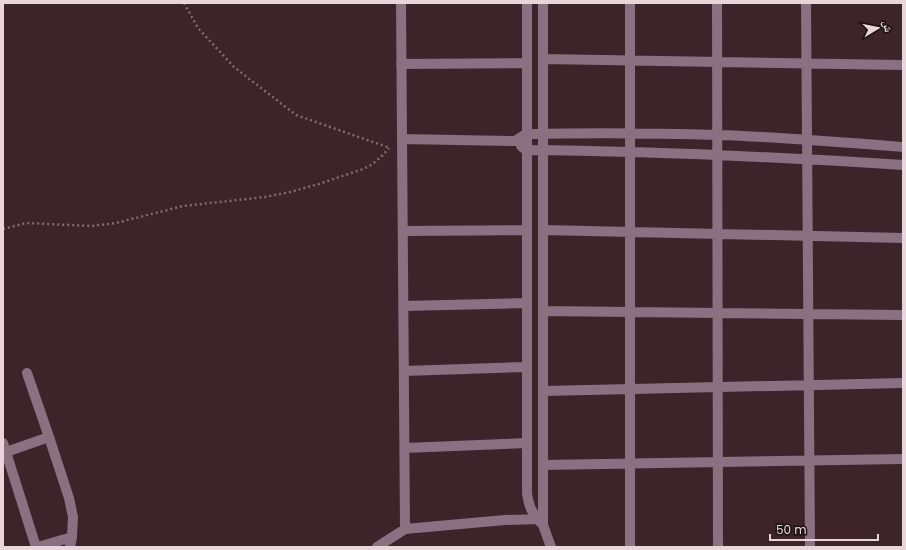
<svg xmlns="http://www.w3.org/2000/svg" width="906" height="550" font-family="Poppins,'Noto Naskh Arabic',sans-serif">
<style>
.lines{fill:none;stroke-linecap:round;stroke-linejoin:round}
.path{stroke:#826b71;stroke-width:2.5;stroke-dasharray:2 3;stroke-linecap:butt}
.minor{stroke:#8a7080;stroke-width:10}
</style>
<rect width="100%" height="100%" fill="#3d232a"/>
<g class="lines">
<path class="path" d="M184 3 198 28 234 67 296 115 390 148
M3 229 26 223 92 226 116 223 183 206 265 197 290 192 319 184 363 169 371 165 381 157 389 148"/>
<path class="minor" d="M401 3 405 529
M527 3V493C529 508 532 513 543 525
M543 3V525L551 547
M717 3 718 547
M806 3 810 547
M543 59 903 65
M401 64 527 63
M402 139 515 141 526 134C590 133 654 133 718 135 780 137 841 142 903 147
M521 146 526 150C652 151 778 157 903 165
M543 230 903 238
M403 231 526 230
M403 306 526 303
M543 311 903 315
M404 371 527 367
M27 373 49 437 69 498 73 517 72 537 70 547
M543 391 903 383
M3 443 6 452 49 437
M405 448 527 443
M6 452 36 547
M543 465 903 459
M38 547 72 537
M377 547 405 529 505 520 542 519
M630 547V3"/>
</g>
<rect width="906" height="550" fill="none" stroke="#e8d6da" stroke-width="8"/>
<g transform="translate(878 28) rotate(80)" stroke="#1d1114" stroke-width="3" paint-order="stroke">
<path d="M0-3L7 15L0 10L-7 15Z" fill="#e8d6da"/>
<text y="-6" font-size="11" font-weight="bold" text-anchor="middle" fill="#e8d6da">ش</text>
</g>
<path d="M770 534v6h108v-6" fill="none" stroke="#e8d6da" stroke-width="2"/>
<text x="776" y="534" font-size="12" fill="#e8d6da" stroke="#1d1114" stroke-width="3" paint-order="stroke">50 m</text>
</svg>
